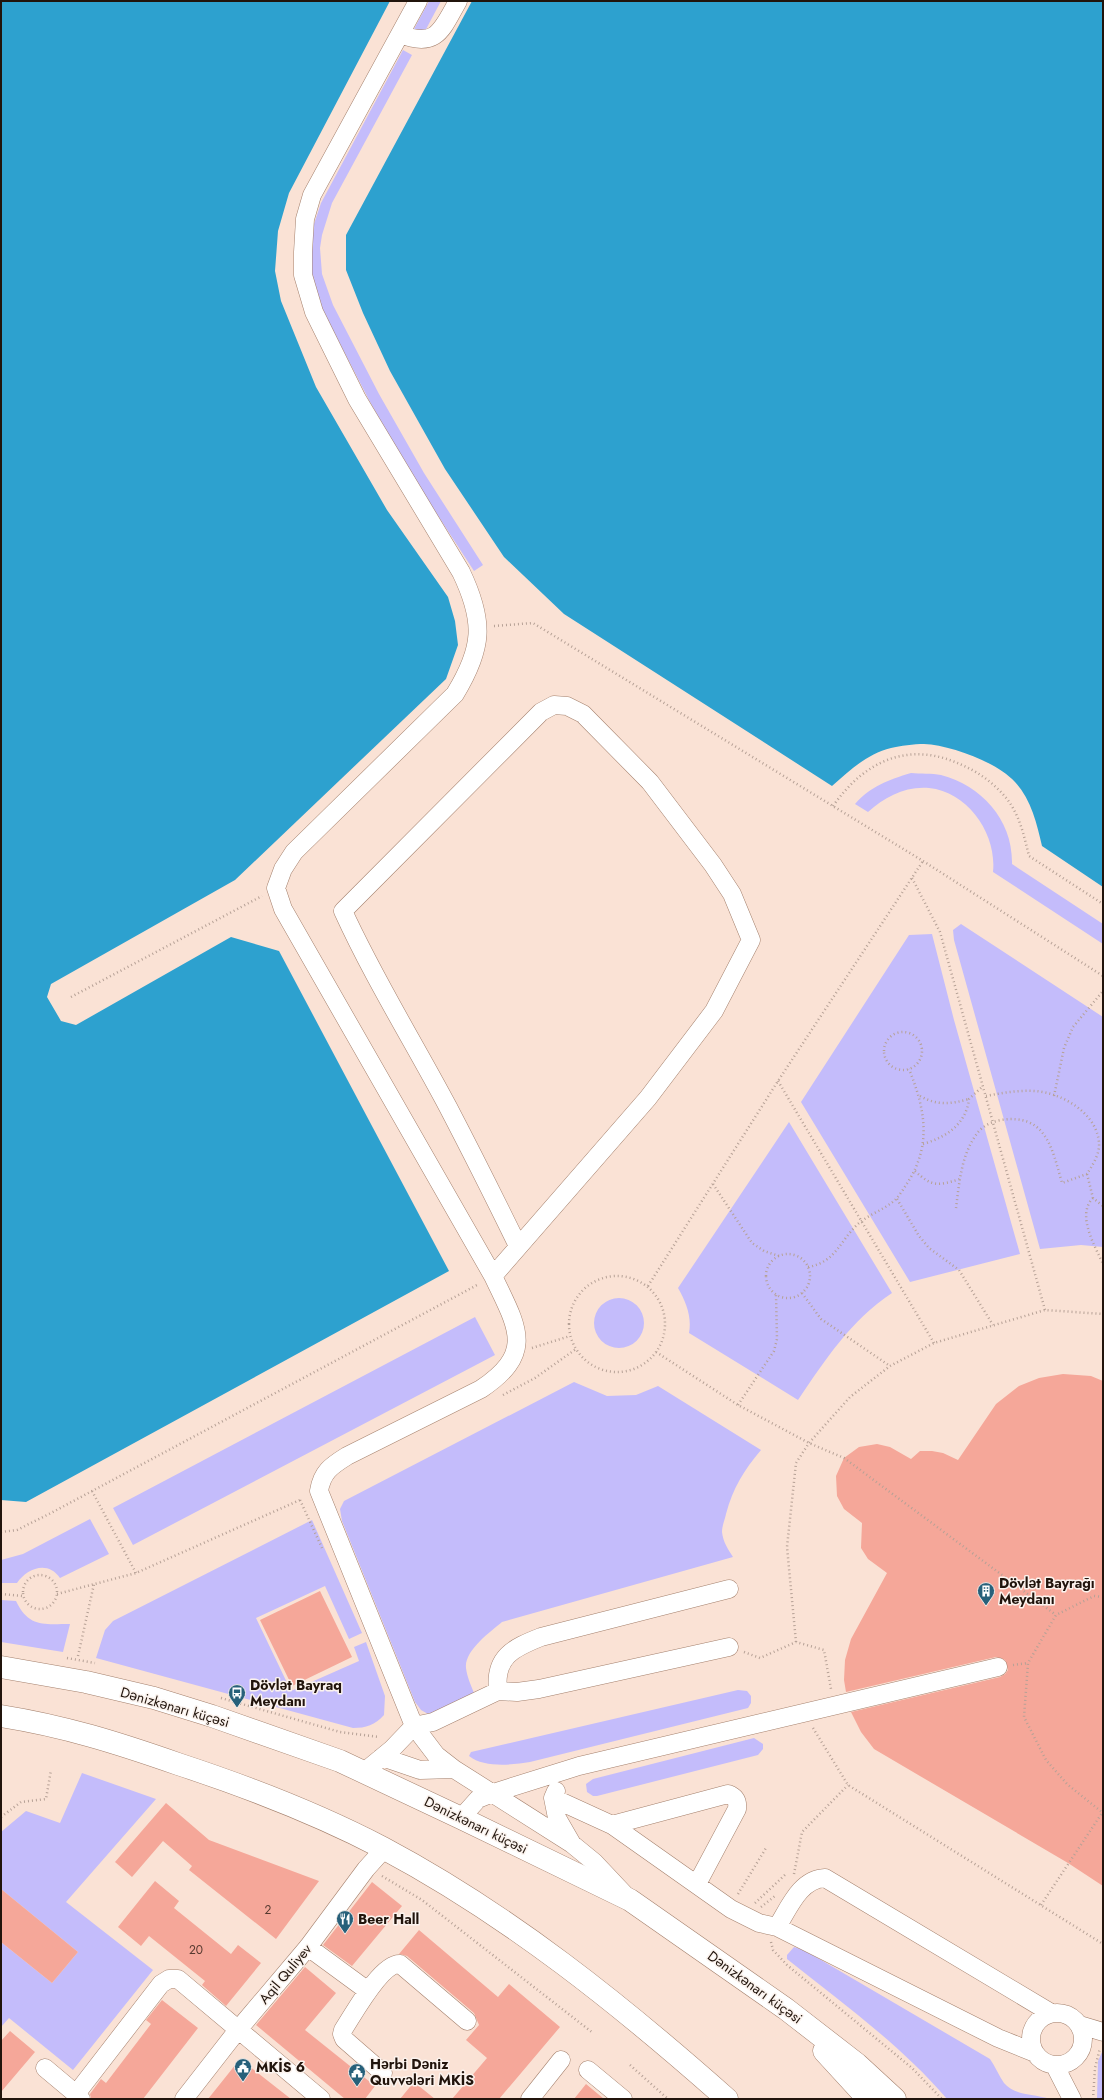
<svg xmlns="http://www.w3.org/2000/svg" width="1104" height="2100" font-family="Jost,sans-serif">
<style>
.green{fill:#c4bcfb}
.water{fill:#2da1cf}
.building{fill:#f5a799}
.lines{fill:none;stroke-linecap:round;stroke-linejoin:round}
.minor-casing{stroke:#a4806d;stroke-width:19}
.highway-casing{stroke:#a4806d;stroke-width:23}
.path{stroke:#b6a196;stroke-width:2.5;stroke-dasharray:1 3;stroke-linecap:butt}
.minor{stroke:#fff;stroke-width:18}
.highway{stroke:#fff;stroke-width:22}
.labels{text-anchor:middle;stroke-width:3;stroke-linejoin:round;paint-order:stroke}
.number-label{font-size:12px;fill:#56392f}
.poi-label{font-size:14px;font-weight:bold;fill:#21140c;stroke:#fbf3ee;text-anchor:start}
.street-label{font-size:14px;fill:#21140c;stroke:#fbf3ee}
</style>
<rect width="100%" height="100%" fill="#fae2d5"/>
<path class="green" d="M429 1H441L424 33 415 32 414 29Z
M403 50 412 55 332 203 322 235 320 248 322 274 333 305 379 394 424 473 483 565 474 571 414 479 370 402 323 311 311 279 312 230 321 203Z
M911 773C920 774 932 773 941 775 982 786 1013 820 1012 864L1103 924V944L993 872C997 835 969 792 929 788 905 786 885 797 868 812L855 804C871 786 888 780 911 773Z
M961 924 1103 1017V1247L1081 1245 1040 1249 954 940 953 930Z
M932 934 954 1020 1020 1254 910 1282 801 1102 909 935Z
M789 1122 892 1293C851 1320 825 1360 798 1400L689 1333C692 1317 686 1302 678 1288Z
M594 1323a25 25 0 1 1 50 0a25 25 0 1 1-50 0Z
M475 1317 495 1355 133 1545 113 1508Z
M574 1382 607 1396 636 1395 658 1386 761 1450C744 1470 733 1488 726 1514 725 1519 722 1526 722 1532 723 1542 728 1549 733 1557L502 1622C490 1632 464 1651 466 1668 467 1677 471 1685 474 1693L450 1709 428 1714 421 1710 415 1702 342 1521 340 1509 344 1501Z
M90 1519 109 1554 60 1578C48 1560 27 1568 17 1583H1V1560L23 1554Z
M312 1520 362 1633 349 1639 325 1586 256 1618 291 1691 359 1661 354 1647 366 1642 385 1696 384 1715C375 1725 366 1728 353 1728L96 1658 105 1630 113 1621Z
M1 1600 16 1601C29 1628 44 1624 70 1624L63 1652 1 1642Z
M738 1690 747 1691 751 1696V1703L748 1708 530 1762C512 1765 484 1768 469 1756L471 1752Z
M754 1738 763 1744V1749L758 1755 597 1796H593L587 1792 586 1784 593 1779Z
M82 1773 156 1799 66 1902 153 1970 73 2070 9 2018 1 2027V1942L52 1983 78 1952 1 1889V1832L26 1811 60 1823Z
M794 1947 804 1950 990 2059C995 2066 999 2076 1004 2083 1015 2096 1035 2094 1050 2099H947C901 2045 842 2003 787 1959V1955Z
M1103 2050V2099H1097L1098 2061Z"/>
<path class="water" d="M1 1H390L289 193 278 231 275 271 281 301 316 387 387 510 448 597 455 621 458 645 446 679 235 880 51 984 47 997 61 1021 76 1025 231 937 279 951 449 1271 26 1502 1 1500Z
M472 1H1103V887L1042 846C1037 824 1031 799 1015 782 997 762 950 745 924 744 914 744 900 746 891 748 867 754 850 770 832 786L564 614 504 557 445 469 390 371 363 313 346 270V235Z"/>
<path class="building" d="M1063 1374 1091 1376 1103 1381V1886L1068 1863 874 1749 861 1732 851 1712 1000 1677 1005 1674 1008 1670 1005 1660 996 1657 846 1692 844 1680 845 1660 851 1639 887 1573 868 1559 861 1548 862 1523 844 1509 837 1496 836 1476 844 1458 859 1447 877 1444 890 1447 911 1459 920 1451H932L943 1453 958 1460 996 1404 1019 1386 1039 1378Z
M320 1591 352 1657 292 1686 260 1620Z
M166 1803 209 1840 319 1881 276 1939 189 1870 192 1866 163 1841 132 1877 115 1862Z
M155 1881 179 1901 174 1908 231 1954 238 1945 261 1963 226 2006 202 1985 205 1981 149 1936 141 1946 118 1927Z
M372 1882 402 1906 352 1966 323 1945Z
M1 1889 78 1952 52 1983 1 1942Z
M419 1930 498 1997 509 1984 560 2027 499 2099H452L487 2058 466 2040 479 2025 474 2013 407 1956 399 1954Z
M305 1967 336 1993 305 2030 375 2086 365 2099H345L256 2025Z
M162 2000 198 2028 143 2099H91L90 2094 101 2079 106 2083 151 2024 146 2020Z
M10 2031 35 2052 1 2092V2041Z
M240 2059 291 2099H208Z
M414 2082 435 2099H400Z
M586 2084 604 2099H574Z"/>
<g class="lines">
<g class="minor-casing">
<path id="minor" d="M418 1 312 195 305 219 303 252V275L314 312 357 399 461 572C485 622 483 648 455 694L294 852 283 869 276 888 283 909 493 1276
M400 34C437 49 442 29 458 1
M498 1691C494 1657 513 1648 541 1637L729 1589
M382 1757 420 1770 454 1769 572 1844
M454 1769 436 1755 414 1726 319 1491C322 1472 331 1466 347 1456L481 1389C536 1352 517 1327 493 1276L648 1098 714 1011 751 940 732 894 713 865 650 782 583 714 567 706 554 705 541 712 343 911C374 979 413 1041 448 1107 472 1153 495 1199 518 1246
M364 1772 392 1749 414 1726 433 1722 498 1691 517 1692 539 1689 729 1647
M556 1791 553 1798 557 1818 572 1844 594 1862 626 1896
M553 1798 612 1825 731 1909 759 1923 777 1927 998 2038 1035 2053
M461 1818 478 1799 493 1793 579 1766 998 1667
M612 1825 728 1794C736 1797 738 1801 737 1809L697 1884
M777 1927C789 1908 800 1879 825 1878L1051 2013
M308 1947 368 1991
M1031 2039a26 26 0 1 1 52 0a26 26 0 1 1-52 0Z
M1080 2025 1103 2032
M1055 2066 1072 2099
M45 2068 76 2094
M588 2070 623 2099
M383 2073 344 2039 342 2034 343 2030C353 2015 381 1963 400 1964L467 2021
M81 2099 76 2094 161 1984 169 1979H178L321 2099
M184 2099 237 2031 308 1947 366 1869 384 1849
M530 2099 561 2060"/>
</g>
<g class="highway-casing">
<path id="highway" d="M1 1667 86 1682 154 1698 212 1716 340 1761 461 1818 630 1900 786 2009 857 2064 895 2099
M1 1716C64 1726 118 1743 178 1764 248 1787 318 1814 383 1848 509 1915 621 2005 727 2099
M824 2051 868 2099"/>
</g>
<path class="path" d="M494 626 533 623 923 861 1103 976
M833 806C866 759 911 740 964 766 980 773 996 785 1007 799 1020 816 1024 836 1029 856L1103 904
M912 878 940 932 1045 1310
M71 997 262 896
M884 1051a19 19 0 1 1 38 0a19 19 0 1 1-38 0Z
M778 1081 934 1343
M920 1096C938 1106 951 1104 969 1099
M1054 1096 1064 1048 1073 1027 1103 991
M923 1144C947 1137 966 1124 969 1099L983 1086
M915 1171C932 1187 938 1186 960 1179
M1087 1174 1093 1198 1103 1206
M713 1184 752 1243 764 1251 779 1256
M1093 1198C1076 1215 1095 1246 1103 1264
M897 1199 919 1236 929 1248 959 1270 993 1325
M956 1208C959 1185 961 1158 974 1138 980 1127 990 1122 1001 1120 1046 1113 1052 1148 1062 1183L1087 1174C1092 1166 1100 1154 1099 1143 1097 1113 1062 1093 1035 1091 1018 1090 1002 1093 986 1096
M766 1276a22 22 0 1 1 44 0a22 22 0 1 1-44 0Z
M808 1267C836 1262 839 1242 857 1225 867 1215 884 1210 895 1200 900 1195 904 1188 908 1182 932 1144 925 1109 909 1069
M569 1324a48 48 0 1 1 96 0a48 48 0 1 1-96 0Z
M648 1286 778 1081 923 861
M802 1293 821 1319 890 1366
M532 1348 570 1336
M656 1352 738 1405 809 1443 844 1458 1056 1615
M503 1395 535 1378 576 1349
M738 1405 774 1351 777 1339 776 1294
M92 1491 136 1573
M300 1500 322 1548
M1 1532 17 1530 51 1513 479 1284
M23 1592a17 17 0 1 1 34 0a17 17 0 1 1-34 0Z
M1 1594 23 1596
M57 1594 136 1573 300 1500
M1103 1597 1094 1596 1056 1615 1028 1663 1024 1717 1046 1760 1067 1784 1103 1813
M796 1642 787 1547 796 1463 809 1443 850 1397 890 1366 934 1343 1045 1310 1103 1314
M744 1652 760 1658 796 1642 824 1650 831 1689
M78 1656 94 1584
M67 1658 95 1663
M1013 1665 1028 1663
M221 1698 340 1732 379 1737
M813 1728 848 1785 1103 1944
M1 1817 21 1802 46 1799 51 1770
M794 1874 802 1832 848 1785
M382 1876 422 1900 593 2033
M738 1894 766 1848
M755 1903 787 1873
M1041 1905 1102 1813
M761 1907 775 1896
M771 1942 773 1950 787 1965 912 2068 942 2099
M630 2065 668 2099
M1093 2099 1095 2068 1100 2048"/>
<use href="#minor" class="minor"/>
<use href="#highway" class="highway"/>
</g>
<defs>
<g id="building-pin" transform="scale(0.9)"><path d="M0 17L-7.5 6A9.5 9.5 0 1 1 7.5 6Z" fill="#27607a" stroke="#fbf3ee"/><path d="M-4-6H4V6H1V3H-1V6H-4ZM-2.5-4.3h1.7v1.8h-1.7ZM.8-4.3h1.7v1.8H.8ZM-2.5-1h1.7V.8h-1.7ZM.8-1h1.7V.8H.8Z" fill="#fff"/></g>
<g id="bus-pin" transform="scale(0.9)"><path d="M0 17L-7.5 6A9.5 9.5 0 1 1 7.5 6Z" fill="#27607a" stroke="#fbf3ee"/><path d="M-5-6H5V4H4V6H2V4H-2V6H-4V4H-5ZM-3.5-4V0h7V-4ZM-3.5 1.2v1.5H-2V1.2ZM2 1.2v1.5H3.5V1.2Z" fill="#fff"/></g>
<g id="restaurant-pin" transform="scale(0.9)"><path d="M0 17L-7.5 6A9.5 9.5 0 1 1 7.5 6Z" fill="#27607a" stroke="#fbf3ee"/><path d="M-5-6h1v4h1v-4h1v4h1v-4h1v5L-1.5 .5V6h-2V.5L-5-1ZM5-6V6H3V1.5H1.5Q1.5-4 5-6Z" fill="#fff"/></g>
<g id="civic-pin" transform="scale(0.9)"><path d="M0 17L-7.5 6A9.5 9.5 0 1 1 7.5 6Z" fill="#27607a" stroke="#fbf3ee"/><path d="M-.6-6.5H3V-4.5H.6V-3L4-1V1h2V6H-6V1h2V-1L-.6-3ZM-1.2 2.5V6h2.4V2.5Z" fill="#fff"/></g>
</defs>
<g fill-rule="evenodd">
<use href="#building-pin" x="986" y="1591"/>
<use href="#bus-pin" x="237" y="1693"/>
<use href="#restaurant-pin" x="345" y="1919"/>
<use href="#civic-pin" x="243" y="2067"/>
<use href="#civic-pin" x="357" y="2072"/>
</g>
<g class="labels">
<g class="number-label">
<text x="268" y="1914">2</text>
<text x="196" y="1954">20</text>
</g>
<g class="poi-label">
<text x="999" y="1588">Dövlət Bayrağı<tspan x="999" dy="16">Meydanı</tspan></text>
<text x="250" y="1690">Dövlət Bayraq<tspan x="250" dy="16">Meydanı</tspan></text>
<text x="358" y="1924">Beer Hall</text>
<text x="370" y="2069">Hərbi Dəniz<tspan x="370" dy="16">Quvvələri MKİS</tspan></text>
<text x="256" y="2072">MKİS 6</text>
</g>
<g class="street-label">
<text transform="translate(175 1707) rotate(16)" y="5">Dənizkənarı küçəsi</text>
<text transform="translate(476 1825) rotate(26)" y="5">Dənizkənarı küçəsi</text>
<text transform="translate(285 1974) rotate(-50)" y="5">Aqil Quliyev</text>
<text transform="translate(755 1987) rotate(36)" y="5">Dənizkənarı küçəsi</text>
</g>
</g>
<rect width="1104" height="2100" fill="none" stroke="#21140c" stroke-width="4"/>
</svg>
